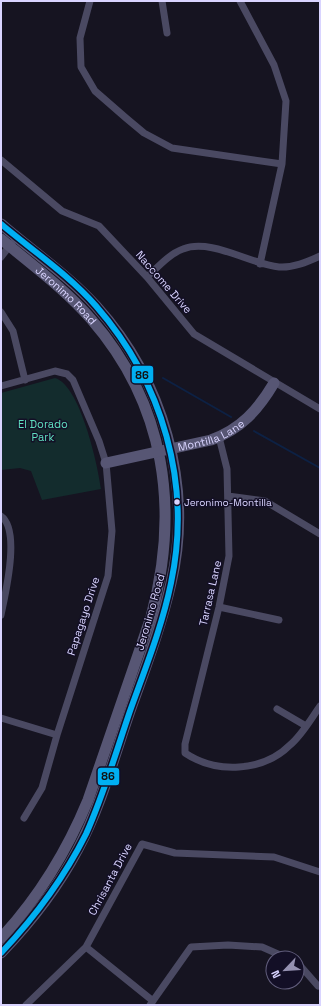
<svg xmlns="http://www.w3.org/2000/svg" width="321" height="1006" font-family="'Space Grotesk',sans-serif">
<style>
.green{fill:#132c2d}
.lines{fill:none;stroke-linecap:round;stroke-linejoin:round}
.stream{stroke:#0d2144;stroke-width:2}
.street{stroke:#4a4962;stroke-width:7}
.secondary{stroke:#575674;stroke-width:11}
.bus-1-casing{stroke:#130f26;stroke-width:9}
.bus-1{stroke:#00aff2;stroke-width:6}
.bus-dot{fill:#d9d4ff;stroke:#130f26;stroke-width:1.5}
.labels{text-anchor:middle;stroke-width:3;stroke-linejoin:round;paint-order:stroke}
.bus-label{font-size:10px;fill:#d9d4ff;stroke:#130f26;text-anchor:start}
.street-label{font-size:11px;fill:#d9d4ff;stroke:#130f26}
.park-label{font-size:11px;fill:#5fe0c0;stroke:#130f26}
.line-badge{stroke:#130f26;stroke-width:1.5}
.pale-badge-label{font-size:11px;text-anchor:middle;font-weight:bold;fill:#111}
</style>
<rect width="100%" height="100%" fill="#161421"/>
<path class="green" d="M55 378C80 385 98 465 101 489L42 500 31 471 20 468 1 470V393Z"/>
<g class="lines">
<path class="stream" d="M163 378 231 417
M254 431 320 468"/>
<path class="street" d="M90 1 80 38 81 67 95 91 126 118 144 133 172 148 282 164
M162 1 167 33
M240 1 274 65 286 101 282 164 260 264
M1 160 62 211 99 226 147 277 194 334 320 409
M1 257 12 243
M147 277C158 267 169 254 183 249 211 238 250 264 279 267 293 268 307 262 320 256
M1 312 13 331 25 380
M1 386 55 371 67 374 73 380 99 441 106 463 112 531 108 576 57 735 42 788 24 818
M219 437 227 469 229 556 219 607 185 744V753C216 774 263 772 290 745 302 735 311 719 320 706
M228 496 265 501 320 534
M1 516C21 530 5 595 1 615
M219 607 279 620
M277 709 306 726
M1 718 57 735
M86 947 153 1001
M297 962 318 986
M26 1005 86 947 142 844 175 853 274 857 320 872
M150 1005 191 947 228 945 262 947 287 958"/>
<g class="secondary">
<path d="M1 224C32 251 68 275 96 306 163 380 194 486 171 583 161 627 145 669 130 711 114 757 101 806 78 849 58 887 31 922 1 953"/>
<path id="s1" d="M1 239C32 265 65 289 91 319 166 405 180 510 151 617L88 800C67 851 39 897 1 938"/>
<path id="s2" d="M106 463 211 440C241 429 258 410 274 383"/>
</g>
<g class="bus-1-casing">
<path id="bus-1" d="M1 224C33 251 69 275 96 306 163 383 192 484 171 583 162 627 145 669 130 711 116 752 104 794 86 834 64 878 35 917 1 953"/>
</g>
<use href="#bus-1" class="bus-1"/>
</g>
<circle class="bus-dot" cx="177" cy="502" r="3.5"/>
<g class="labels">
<g class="bus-label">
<text x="184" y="506">Jeronimo-Montilla</text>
</g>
<g class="street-label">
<text transform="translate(164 282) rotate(49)" y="4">Naccome Drive</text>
<text dy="4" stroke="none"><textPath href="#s1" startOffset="86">Jeronimo Road</textPath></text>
<text dy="4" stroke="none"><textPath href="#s2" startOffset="109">Montilla Lane</textPath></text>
<text transform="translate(210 593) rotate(-77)" y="4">Tarrasa Lane</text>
<text transform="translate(150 612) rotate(-74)" y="4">Jeronimo Road</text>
<text transform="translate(83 616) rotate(-72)" y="4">Papagayo Drive</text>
<text transform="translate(110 879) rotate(-62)" y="4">Chrisanta Drive</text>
</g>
<g class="park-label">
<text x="43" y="428">El Dorado<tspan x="43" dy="13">Park</tspan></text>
</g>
</g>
<g class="line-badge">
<rect x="131" y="365" width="23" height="19" rx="4" fill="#00aff2"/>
<rect x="97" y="767" width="23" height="19" rx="4" fill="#00aff2"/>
</g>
<g class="pale-badge-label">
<text x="142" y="379">86</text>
<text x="108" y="780">86</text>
</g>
<rect width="321" height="1006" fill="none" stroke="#d9d4ff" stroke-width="4"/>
<g transform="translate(285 970) rotate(245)"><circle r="19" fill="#130f26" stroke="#625e7d"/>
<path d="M0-3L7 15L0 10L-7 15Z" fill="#9591b1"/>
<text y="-6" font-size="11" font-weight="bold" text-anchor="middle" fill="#d9d4ff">N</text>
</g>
</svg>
